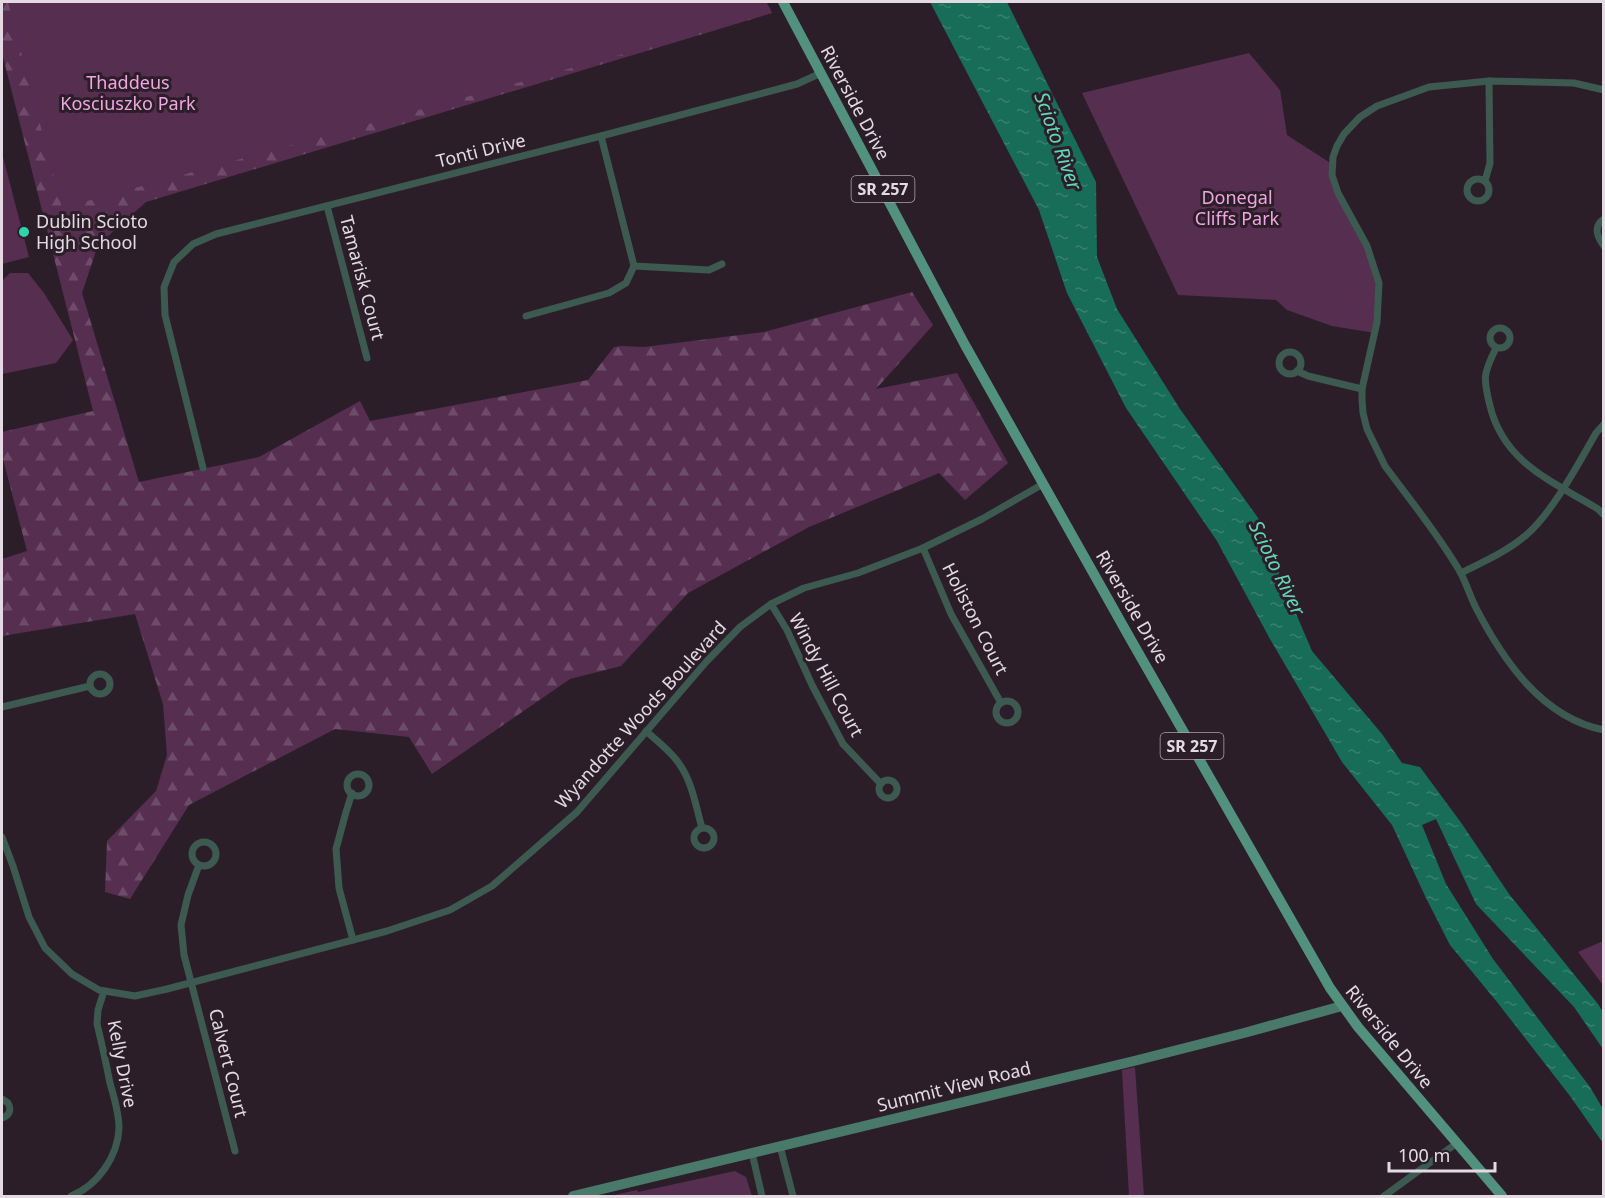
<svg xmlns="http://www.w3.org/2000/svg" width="1605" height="1198" font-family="'Noto Sans',sans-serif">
  <defs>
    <pattern id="forest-firs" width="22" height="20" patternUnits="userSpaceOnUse" patternTransform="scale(1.5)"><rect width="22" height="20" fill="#562e50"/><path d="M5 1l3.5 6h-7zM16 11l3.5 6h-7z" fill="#6e4c69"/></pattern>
    <pattern id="water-ripples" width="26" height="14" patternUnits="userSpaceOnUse" patternTransform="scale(1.5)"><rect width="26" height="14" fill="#176d57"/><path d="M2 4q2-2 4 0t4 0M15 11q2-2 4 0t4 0" fill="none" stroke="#39816f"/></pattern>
  </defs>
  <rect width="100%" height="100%" fill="#2c1e29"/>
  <path fill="url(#forest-firs)" d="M2 2H766L772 13 146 202 98 245 82 293 139 482 259 457 360 401 370 421 588 380 614 347 622 346 644 347 764 332 912 292 933 325 876 389 957 373 1008 463 965 500 939 473 809 527 688 593 621 666 570 679 432 774 409 737 335 729 189 805 130 899 105 892 107 841 156 791 167 755 163 704 135 614 2 636V559L27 551 2 455V432L93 411 2 53Z"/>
  <g fill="#562e50">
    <path d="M8 2H766L772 13 62 208Z"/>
    <path d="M1249 53 1280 90 1287 135 1332 164V175L1367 246 1379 283 1375 333 1332 326 1287 310 1276 300 1178 295 1082 93Z"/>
    <path d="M2 153 29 257 2 264Z"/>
    <path d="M10 273H28L44 293 73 340 56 363 2 374V281Z"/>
    <path d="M1603 941V985L1578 952Z"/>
    <path d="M1135 1067 1144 1196H1129L1122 1070Z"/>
    <path d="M735 1171 746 1177 752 1196H610L637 1190 638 1192Z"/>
  </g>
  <path fill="url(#water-ripples)" d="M930 2H1007L1096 182 1097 257 1117 309 1180 409 1266 529 1280 576 1312 651 1382 734 1402 763 1420 767 1462 824 1509 894 1598 1004 1603 1012V1049L1574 1007 1476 904 1436 819 1422 825 1446 884 1493 959 1590 1087 1603 1109V1143L1570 1096 1497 1002 1450 945 1426 898 1392 825 1342 762 1270 639 1217 541 1126 408 1067 293 1039 210Z"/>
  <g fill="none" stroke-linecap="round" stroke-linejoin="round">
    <g stroke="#3d5a50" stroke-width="7">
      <path d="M1604 90 1574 83 1489 81 1429 87 1377 106 1360 117 1344 134 1337 146 1333 157 1332 175 1338 193 1367 246 1379 283 1377 322 1362 389V400L1363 413 1367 429 1385 466C1410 500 1438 534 1459 570 1466 582 1470 596 1476 608 1503 660 1542 718 1604 730"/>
      <circle cx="1478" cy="190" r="11"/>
      <path d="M1485 181 1490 163 1489 81"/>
      <path d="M327 206 367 358"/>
      <path d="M1604 219C1593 226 1597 237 1604 246"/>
      <path d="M634 266 709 270 722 264"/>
      <path d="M526 316 609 293 626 283 634 266 601 136"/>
      <circle cx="1500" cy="338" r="10"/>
      <path d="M1496 348C1483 374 1483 378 1490 406 1504 463 1552 481 1598 509L1604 515"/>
      <circle cx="1290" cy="363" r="11"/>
      <path d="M1297 371 1308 376 1362 389"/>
      <path d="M203 468 165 315 164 287 174 262 193 244 216 234 601 136 797 84 821 73"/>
      <path d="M923 548 951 614 1001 703"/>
      <path d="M1461 573C1483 562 1506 552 1525 536 1551 515 1579 463 1596 433L1604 424"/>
      <path d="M771 604 787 630 812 685 843 744 881 784"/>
      <circle cx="100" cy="684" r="10"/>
      <circle cx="1007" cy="712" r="11"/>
      <path d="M2 707 90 686"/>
      <path d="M646 731C658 742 672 752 680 765 692 782 696 807 702 828"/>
      <circle cx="358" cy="785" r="11"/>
      <circle cx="888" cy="789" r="9"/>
      <path d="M352 793 346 812 336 849 339 888 353 940"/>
      <circle cx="704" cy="838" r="10"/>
      <path d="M2 837 13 866 29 917 45 948 72 974 99 990 135 996 167 989 387 931 450 910 492 886 577 812 706 662 740 627 771 604 804 588 858 573 923 548 982 519 1043 484"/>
      <circle cx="204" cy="854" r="12"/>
      <path d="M199 865 188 895 181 925 184 955 235 1151"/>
      <path d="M2 1099 8 1103C12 1110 9 1116 2 1118"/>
      <path d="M780 1146 793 1196"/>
      <path d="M752 1153 762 1196"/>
      <path d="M71 1196C97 1186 118 1157 119 1128 119 1113 114 1097 110 1083 106 1063 102 1044 97 1024L98 1010 104 991"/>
      <path d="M1384 1196 1457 1143"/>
    </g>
    <path stroke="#497969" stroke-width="10" d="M573 1196 1134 1061 1244 1033 1342 1006"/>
    <path stroke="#52917d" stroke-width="10" d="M783 2 965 345 1131 640 1330 988 1358 1027 1502 1196"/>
  </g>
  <circle fill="#2dd5ab" stroke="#2c1e29" stroke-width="2" cx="24" cy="232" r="6"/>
  <g text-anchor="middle" stroke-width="6" stroke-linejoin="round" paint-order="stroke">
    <g fill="#2c1e29" stroke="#ada2aa" stroke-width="1.5">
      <rect x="851.5" y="176" width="63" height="26" rx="4.5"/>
      <rect x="1160.5" y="733" width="63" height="26" rx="4.5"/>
    </g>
    <g font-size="16" font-weight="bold" fill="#e4dae1">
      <text x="883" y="195">SR 257</text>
      <text x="1192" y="752">SR 257</text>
    </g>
    <g font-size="18" fill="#f0a6e2" stroke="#2c1e29">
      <text x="128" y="89">Thaddeus<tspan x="128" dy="21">Kosciuszko Park</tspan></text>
      <text x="1237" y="204">Donegal<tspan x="1237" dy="21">Cliffs Park</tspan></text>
    </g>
    <g font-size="18" fill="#e4dae1" stroke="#2c1e29">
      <text transform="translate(855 103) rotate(62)" y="6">Riverside Drive</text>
      <text transform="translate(481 151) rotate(-14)" y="6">Tonti Drive</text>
      <text transform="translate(362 278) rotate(75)" y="6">Tamarisk Court</text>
      <text transform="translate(1132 607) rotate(60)" y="6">Riverside Drive</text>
      <text transform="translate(975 619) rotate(63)" y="6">Holiston Court</text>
      <text transform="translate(826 675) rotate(62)" y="6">Windy Hill Court</text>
      <text transform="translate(641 715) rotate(-48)" y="6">Wyandotte Woods Boulevard</text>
      <text transform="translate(1389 1037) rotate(51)" y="6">Riverside Drive</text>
      <text transform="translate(228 1063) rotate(76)" y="6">Calvert Court</text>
      <text transform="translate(122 1064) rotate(79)" y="6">Kelly Drive</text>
      <text transform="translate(954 1087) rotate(-14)" y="6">Summit View Road</text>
    </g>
    <g font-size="18" fill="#e4dae1" stroke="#2c1e29" text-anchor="start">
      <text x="36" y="228">Dublin Scioto<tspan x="36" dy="21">High School</tspan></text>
    </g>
    <g font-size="20" font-style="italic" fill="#64d6b4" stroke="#2c1e29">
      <text transform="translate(1058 141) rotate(70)" y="7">Scioto River</text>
      <text transform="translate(1277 568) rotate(64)" y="7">Scioto River</text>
    </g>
  </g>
  <rect width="1605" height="1198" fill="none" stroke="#e4dae1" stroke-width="6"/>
  <path d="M1389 1162v9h106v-9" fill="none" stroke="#e4dae1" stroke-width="3"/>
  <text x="1398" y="1162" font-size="18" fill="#e4dae1" stroke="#2c1e29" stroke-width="4.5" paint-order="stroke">100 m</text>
</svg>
